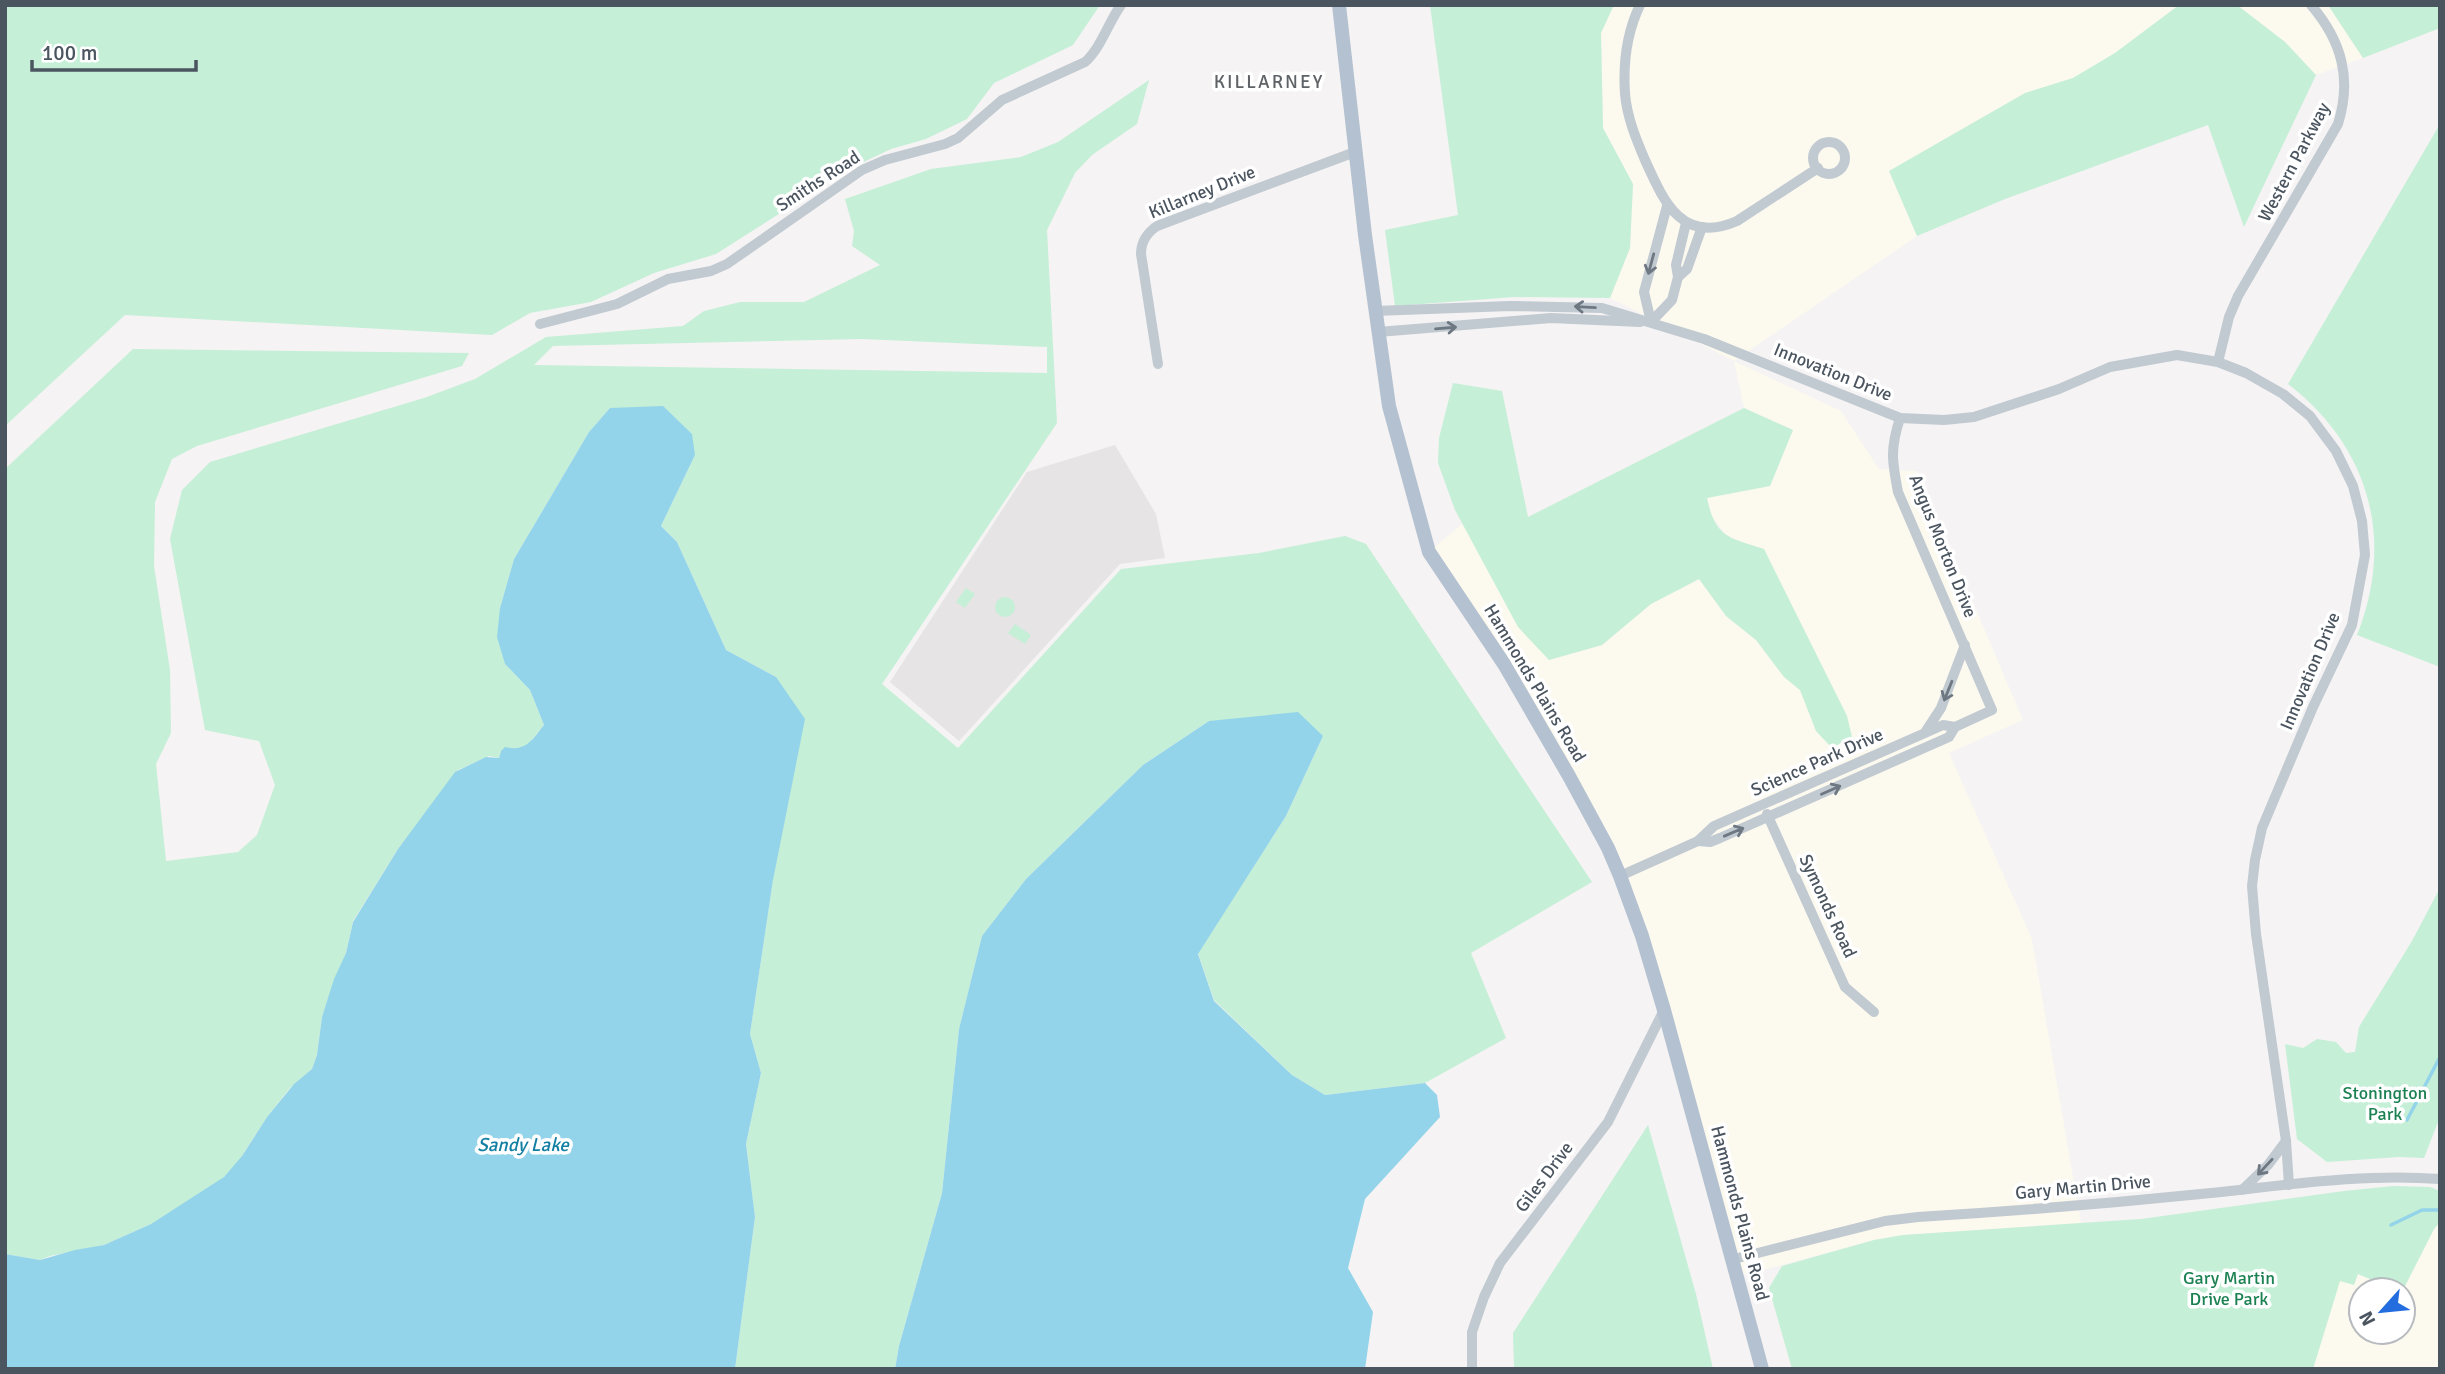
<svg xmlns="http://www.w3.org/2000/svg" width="2445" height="1374" font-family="Signika,sans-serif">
  <rect width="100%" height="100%" fill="#f5f3f3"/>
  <g fill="#fcf9ef">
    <path d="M1614 5H2179L2115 53 2073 78 2025 94 1889 171 1917 236 1734 361 1841 411 1879 469 1917 471 2023 720 1949 753 2032 939 2081 1223 1903 1235 1874 1240 1738 1277 1664 1010 1608 848 1429 552 1463 523 1488 567 1549 660 1602 645 1651 604 1699 579 1726 616 1756 640 1784 677 1800 690 1816 731 1832 748 1847 716 1815 653 1711 515 1707 497 1770 486 1793 430 1744 408 1734 361 1610 298 1630 248 1633 185 1603 128 1601 32Z"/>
    <path d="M2237 5H2328L2363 58 2316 75 2285 42Z"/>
    <path d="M2440 1222V1369H2313L2340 1280 2358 1274 2389 1287V1290H2361V1332H2403V1290L2434 1229Z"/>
  </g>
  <path fill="#e6e4e5" d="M1115 445 1156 514 1165 558 1120 564 959 741 890 682 1027 472Z"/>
  <g fill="#c5efd7" fill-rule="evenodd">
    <path d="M5 5H1100L1073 45 994 83 967 119 926 139 891 149 853 167 716 254 654 273 591 302 530 313 492 335 125 315 5 426Z"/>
    <path d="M1430 5H1614L1601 33 1603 128 1633 184 1630 248 1610 298 1514 297 1395 306 1385 230 1458 215Z"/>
    <path d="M2179 5H2237L2285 42 2316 75 2244 227 2208 125 2005 199 1917 236 1889 171 2025 93 2073 78 2115 53Z"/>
    <path d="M2328 5H2440V28L2363 58Z"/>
    <path d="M1149 80 1137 124 1092 155 1075 173 1047 230 1057 423 882 684 958 748 1121 569 1259 553 1345 536 1366 544 1592 882 1471 953 1506 1038 1425 1083 1325 1095 1292 1075 1214 1000 1198 953 1286 816 1323 736 1209 721 1143 765 1026 879 982 936 959 1029 942 1193 899 1346 895 1369H735L755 1217 746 1144 761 1073 750 1034 773 880 776 677 726 650 677 542 661 526 695 455 610 408 589 432 514 559 500 608 505 664 530 690 544 725 526 747 501 751 499 758 489 756 458 770 398 849 353 921 346 953 322 1017 317 1055 312 1069 290 1088 267 1117 238 1162 220 1181 151 1224 104 1245 50 1256 40 1260 5 1254V469L133 349 469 353 462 366 197 446 172 459 155 502 154 566 170 670 171 733 156 764 166 861 238 852 257 835 275 785 259 741 205 730 170 539 182 490 210 462 424 398 475 379 546 337 683 326 704 311 740 302H804L880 265 852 246 854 231 845 199 931 169 1021 157 1058 142ZM862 339 1047 347V373L534 365 553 346Z"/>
    <path d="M2440 124V667L2357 635C2395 540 2370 447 2288 384Z"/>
    <path d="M1453 383 1502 391 1528 517 1744 408 1793 430 1770 486 1707 498C1715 538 1730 538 1764 549L1847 716 1852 737 1832 748 1816 731 1800 690 1784 677 1756 640 1726 616 1699 579 1651 604 1602 645 1549 660 1518 627 1455 510 1438 463 1439 438Z"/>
    <path d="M966 588 975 594 965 608 956 602Z"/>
    <circle cx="1005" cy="607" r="10"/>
    <path d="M1015 624 1031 635 1025 644 1008 633Z"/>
    <path d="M2440 888V1117L2424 1158 2399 1157 2327 1162 2297 1139 2285 1044 2303 1048 2317 1039 2336 1042 2346 1053 2355 1052 2359 1027 2412 941Z"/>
    <path d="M1648 1125 1696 1294 1713 1369H1514L1513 1333Z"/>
    <path d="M2393 1186 2430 1187 2440 1191V1222L2434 1229 2403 1290H2389V1287L2358 1274 2354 1285 2340 1281 2313 1369H1792L1769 1288 1782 1266 1874 1240 1903 1235 2141 1219 2344 1191Z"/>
  </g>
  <g fill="#94d4ea">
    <path d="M663 406 692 434 695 455 661 526 677 542 726 650 776 677 805 719 773 880 750 1034 761 1073 746 1144 755 1217 735 1369H5V1254L40 1260 75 1250 104 1245 151 1224 224 1177 242 1156 267 1117 294 1084 312 1069 317 1055 322 1017 334 979 346 953 353 922 398 849 455 772 486 757 499 758 501 751 505 747C526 752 532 740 544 725L530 690 505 664 497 637 500 608 514 559 589 432 610 408Z"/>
    <path d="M1298 712 1323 736 1286 816 1198 954 1214 1001 1292 1075 1325 1095 1425 1083 1437 1095 1440 1117 1365 1199 1348 1268 1373 1312 1365 1369H895L899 1346 942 1193 959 1029 982 936 1026 879 1143 765 1209 721Z"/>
  </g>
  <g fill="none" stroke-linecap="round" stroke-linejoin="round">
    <g stroke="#94d4ea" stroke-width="3.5">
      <path d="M2407 1120 2440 1057"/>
      <path d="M2391 1225 2422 1210H2439"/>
    </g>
    <g stroke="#c1c9d1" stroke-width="10">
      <path d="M1640 5C1627 32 1623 64 1625 94 1627 117 1636 139 1645 160 1664 202 1682 245 1737 221L1818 168"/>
      <circle cx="1829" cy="158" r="16"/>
      <path d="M1678 277 1687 269 1702 227"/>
      <path d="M1375 311 1510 306 1602 308 1704 339 1900 418 1944 420 1974 417 2059 389 2110 367 2177 355 2218 362 2246 373 2283 394 2310 416 2336 451 2353 486 2362 521 2365 555 2352 625 2313 707 2262 828 2255 860 2252 886 2256 934 2286 1141 2289 1185"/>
      <path d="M1651 322 1644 292 1667 206"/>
      <path d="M1651 322 1672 300 1678 277 1676 265 1686 223"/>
      <path d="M540 324 617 304 668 279 711 271 727 264 862 170 885 160 945 144 958 138 1002 100 1085 62C1101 48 1108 23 1121 5"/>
      <path d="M1378 332 1551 318 1640 322"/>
      <path d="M2218 362 2229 317 2238 296 2338 124C2352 79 2342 41 2311 5"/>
      <path d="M1158 364 1141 254C1141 241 1147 233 1157 226L1355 152"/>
      <path d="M1926 731 1941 708 1965 645"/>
      <path d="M1767 814 1845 987 1874 1012"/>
      <path d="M1698 841 1710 842 1720 838 1949 737 1955 727 1992 710 1898 492C1892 461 1890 449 1900 418"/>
      <path d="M1620 876 1698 841 1714 826 1925 733 1943 725 1955 727"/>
      <path d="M2242 1190 2268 1165 2286 1141"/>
      <path d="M1734 1259 1885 1221 1918 1217C2016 1211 2114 1203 2211 1193 2287 1185 2364 1173 2440 1179"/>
      <path d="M1472 1369V1332L1484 1297 1500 1263 1608 1122 1664 1010"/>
    </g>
    <path stroke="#b4c1d0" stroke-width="14" d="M1339 5 1365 235 1389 406 1429 552 1504 664 1569 776 1608 848 1620 876 1642 936 1664 1010 1762 1369"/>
  </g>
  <defs><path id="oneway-shaft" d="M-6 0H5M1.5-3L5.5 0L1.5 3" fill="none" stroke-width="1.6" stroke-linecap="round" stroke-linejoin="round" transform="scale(1.75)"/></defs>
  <g stroke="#6e7882">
    <use href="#oneway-shaft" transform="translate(1651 264) rotate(105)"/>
    <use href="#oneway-shaft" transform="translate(1585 307) rotate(-177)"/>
    <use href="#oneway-shaft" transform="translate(1446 328) rotate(-5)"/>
    <use href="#oneway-shaft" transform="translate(1948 691) rotate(112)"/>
    <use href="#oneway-shaft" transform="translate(1831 790) rotate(-24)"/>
    <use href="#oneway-shaft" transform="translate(1734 832) rotate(-23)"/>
    <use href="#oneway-shaft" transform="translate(2265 1167) rotate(133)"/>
  </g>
  <g text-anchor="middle" stroke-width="7" stroke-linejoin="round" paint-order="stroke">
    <g font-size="18" fill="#4b5560" stroke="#fff">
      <text transform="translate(2294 162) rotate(-62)" y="6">Western Parkway</text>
      <text transform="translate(818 181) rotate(-33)" y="6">Smiths Road</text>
      <text transform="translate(1202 192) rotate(-22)" y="6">Killarney Drive</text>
      <text transform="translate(1833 372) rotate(22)" y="6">Innovation Drive</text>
      <text transform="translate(1943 546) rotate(68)" y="6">Angus Morton Drive</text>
      <text transform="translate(2310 671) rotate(-67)" y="6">Innovation Drive</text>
      <text transform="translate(1535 683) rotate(59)" y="6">Hammonds Plains Road</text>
      <text transform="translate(1817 762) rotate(-24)" y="6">Science Park Drive</text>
      <text transform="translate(1828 906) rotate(65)" y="6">Symonds Road</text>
      <text transform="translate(1544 1177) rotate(-53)" y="6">Giles Drive</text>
      <text transform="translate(2083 1187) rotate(-5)" y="6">Gary Martin Drive</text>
      <text transform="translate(1740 1213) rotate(75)" y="6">Hammonds Plains Road</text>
    </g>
    <g font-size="18" fill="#1c8152" stroke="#fff">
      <text x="2385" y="1099">Stonington<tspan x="2385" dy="21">Park</tspan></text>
      <text x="2229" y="1284">Gary Martin<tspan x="2229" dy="21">Drive Park</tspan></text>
    </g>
    <g font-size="19" letter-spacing="2" fill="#5f6367" stroke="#fff">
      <text x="1269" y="88">KILLARNEY</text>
    </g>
    <g font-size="19" font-style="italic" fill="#137fa3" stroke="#fff">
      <text x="523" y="1151">Sandy Lake</text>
    </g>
  </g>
  <rect width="2445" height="1374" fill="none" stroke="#4b5560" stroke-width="14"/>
  <g transform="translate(2382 1311) rotate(243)"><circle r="33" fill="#ffffff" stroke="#b7bbbf" stroke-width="2"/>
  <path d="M0-5L12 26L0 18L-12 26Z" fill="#236ddf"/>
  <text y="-10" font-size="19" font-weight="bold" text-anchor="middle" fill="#4b5560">N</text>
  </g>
  <path d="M32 60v10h164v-10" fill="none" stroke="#4b5560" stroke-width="3.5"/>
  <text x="42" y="60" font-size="21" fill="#4b5560" stroke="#ffffff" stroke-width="5" paint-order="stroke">100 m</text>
</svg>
